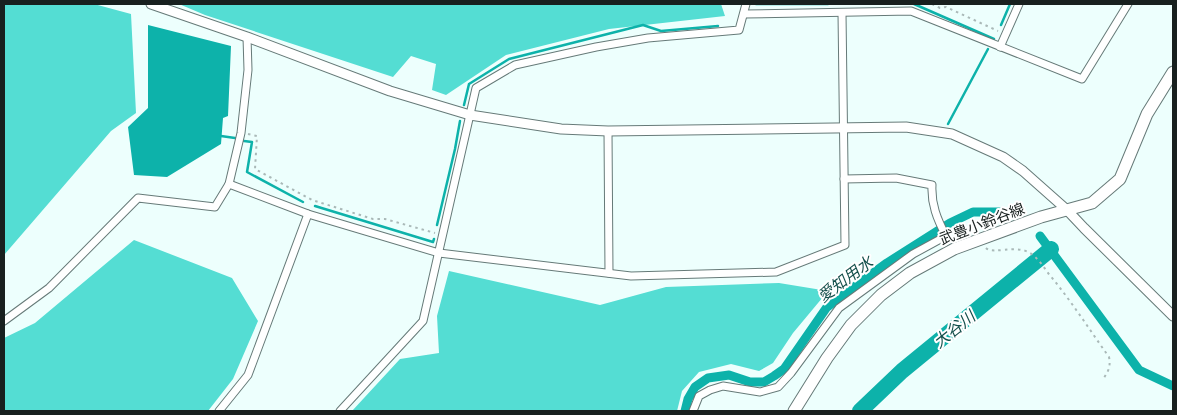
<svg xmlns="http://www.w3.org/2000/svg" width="1177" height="415" font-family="Overpass,'Noto Sans JP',sans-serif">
  <rect width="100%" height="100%" fill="#edfffd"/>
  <g fill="#54ddd3">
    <path d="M4 4H94L131 14 136 113 111 131 4 255Z"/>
    <path d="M179 4H721L725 16 609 29 506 55 446 95 432 90 436 64 411 56 393 77 205 15Z"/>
    <path d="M134 240 232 278 258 321 233 379 208 411H4V338L35 323Z"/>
    <path d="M449 271 600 305 666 287 779 283 828 291 793 333 773 363 759 371 731 364 699 372 682 391 677 411H352L400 359 439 353 437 316Z"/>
  </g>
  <path fill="#0db2aa" d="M148 25 231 46 228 116 223 118 221 144 167 177 134 175 128 127 148 108Z"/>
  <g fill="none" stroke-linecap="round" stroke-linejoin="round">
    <g stroke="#0db2aa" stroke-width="2.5">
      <path d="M756 4H828"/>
      <path d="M914 4 994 39"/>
      <path d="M1001 25 1010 4"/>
      <path d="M464 105 469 84 509 59 643 25 661 31 718 26"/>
      <path d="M948 124 988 49"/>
      <path d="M221 136 235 138"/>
      <path d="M244 141 252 142 247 172 303 202"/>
      <path d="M315 206 433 242 434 239"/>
      <path d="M437 225 455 149 460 121"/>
    </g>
    <g stroke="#0db2aa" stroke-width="9">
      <path d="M1040 236 1139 370 1173 386"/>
      <path d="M685 411 688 399 695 387 708 378 729 375 750 382H764L774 376 784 369 827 307 887 263 950 223 973 212H999"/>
    </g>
    <path stroke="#0db2aa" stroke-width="16" d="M860 411 902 371 1051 249"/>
    <defs>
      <g id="minor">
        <path d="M744 14 911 11 1082 79 1128 4"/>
        <path d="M1000 47 1019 4"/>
        <path d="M608 131 609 273"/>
        <path d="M229 184 308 214 439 253 631 276 776 272 845 245 842 13"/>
        <path d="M4 321 49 288 138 198 215 207 229 184 241 133 248 70 247 37"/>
        <path d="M219 411 248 375 308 214"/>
        <path d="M340 411 423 321 476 88 515 65 596 47 648 38 739 30 746 4"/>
        <path d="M693 411 699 396 710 390 723 386 760 392 778 387 791 373 839 308 913 254 946 236C937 219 931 204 932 185L896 178 844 179"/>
      </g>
      <path id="tertiary" d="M151 4 247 37 390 91 470 115 561 129 608 131 906 127 952 134 1003 157 1023 171 1067 210 1084 228 1173 316"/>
      <path id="primary" d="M794 411 827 358 851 325 881 295 910 273 954 249 1041 217 1092 203 1120 179 1147 114 1173 72"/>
    </defs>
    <use href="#minor" stroke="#667a78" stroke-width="9"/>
    <use href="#tertiary" stroke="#667a78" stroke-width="11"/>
    <use href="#primary" stroke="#667a78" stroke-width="13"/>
    <g stroke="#aab9b8" stroke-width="2" stroke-dasharray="2.5 4" stroke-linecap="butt">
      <path d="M932 4 940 8 946 7 998 31"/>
      <path d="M248 134 257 136 255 169 312 200 373 219H385L435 233"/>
      <path d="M986 248C993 255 1015 244 1030 253 1038 258 1043 266 1048 273 1070 299 1089 329 1109 357 1111 367 1108 372 1103 379"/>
    </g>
    <use href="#minor" stroke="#fff" stroke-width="7"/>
    <use href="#tertiary" stroke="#fff" stroke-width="9"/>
    <use href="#primary" stroke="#fff" stroke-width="11"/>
  </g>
  <g text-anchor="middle" stroke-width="4" stroke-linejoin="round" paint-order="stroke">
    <g font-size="15" fill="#18201f" stroke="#fff">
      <text transform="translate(982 224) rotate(-21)" y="5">武豊小鈴谷線</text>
    </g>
    <g font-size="16" font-style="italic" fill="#144f4b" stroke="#fff">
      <text transform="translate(845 279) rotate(-37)" y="6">愛知用水</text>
      <text transform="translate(954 329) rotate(-39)" y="6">大谷川</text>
    </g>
  </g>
  <rect width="1177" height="415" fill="none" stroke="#18201f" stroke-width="10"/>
</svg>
